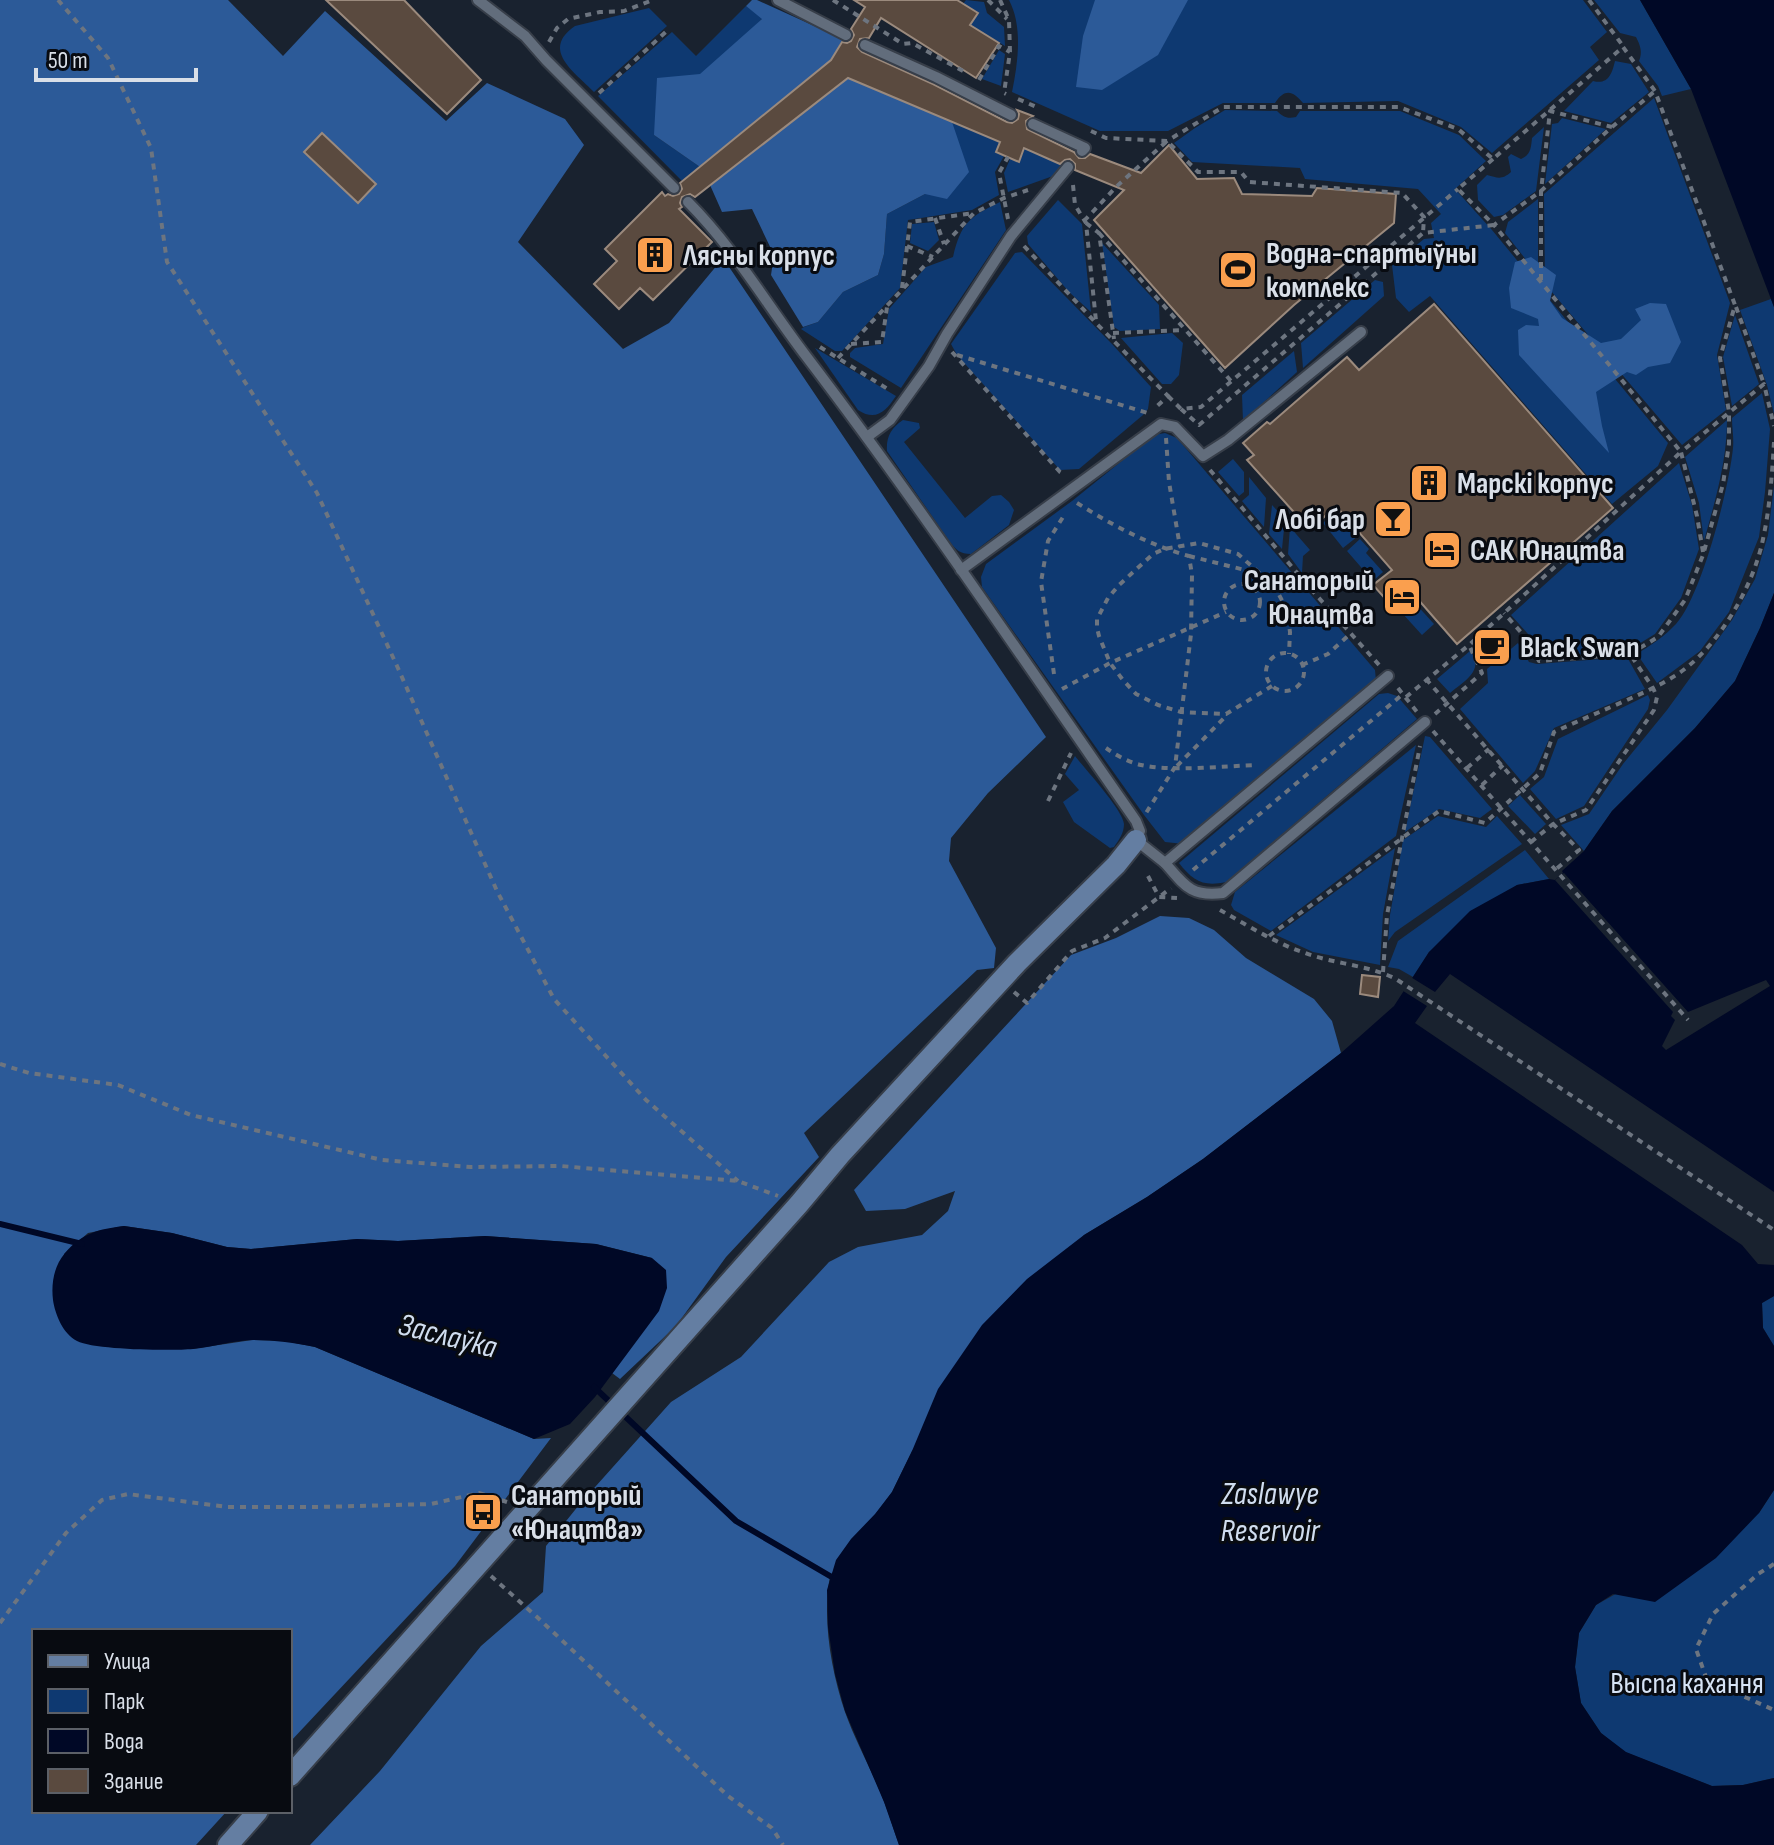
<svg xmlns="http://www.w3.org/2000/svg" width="1774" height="1845" font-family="'Sofia Sans Condensed',sans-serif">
  <rect width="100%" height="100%" fill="#19222f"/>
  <g fill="#0e3971">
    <path d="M966 0 984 2 987 13 1004 27 1005 46 970 25 977 13 963 4Z"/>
    <path d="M1009 0H1583L1607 32 1590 47 1599 60 1492 153 1461 127 1398 101 1303 103C1293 91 1285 88 1275 103H1223L1168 131H1100L1012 92C1018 62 1023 27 1009 0Z"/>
    <path d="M1594 0H1640L1691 89 1662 96 1658 86 1639 61C1643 52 1640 45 1636 37L1620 33Z"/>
    <path d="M746 6 763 18 654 135 700 167 682 181 598 96 672 32 696 56Z"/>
    <path d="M649 8 667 26 594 92C575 72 540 50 575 26Z"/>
    <path d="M999 50 1005 54 1001 86 982 79Z"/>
    <path d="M1615 61 1631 64 1649 92 1611 123 1564 111 1593 81C1608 85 1612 74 1615 61Z"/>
    <path d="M1654 98 1730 303 1717 355 1726 410 1682 445 1545 284 1544 194Z"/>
    <path d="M1225 110 1277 111C1283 117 1287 119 1296 117L1300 111H1400L1459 135 1486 161 1455 189 1492 230 1668 443 1658 466 1612 504 1430 296 1409 312 1396 298 1392 265 1424 239 1434 238 1431 223 1441 214 1418 189 1305 179 1300 168 1192 162 1174 143 1195 128Z"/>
    <path d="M1562 118 1606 129 1545 184 1552 124 1558 123Z"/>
    <path d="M952 122 1000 142 996 152 1004 156 995 172 999 195 972 210 908 220 900 288 842 351H835L801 329 804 327 818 322 843 292 878 275 884 254 887 214 925 194Z"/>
    <path d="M1544 127 1536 191 1503 215 1494 217 1478 200 1477 185 1487 175C1498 178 1502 180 1511 172L1508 157 1511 154 1521 159C1531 155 1531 147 1532 138Z"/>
    <path d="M1025 148 1062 165 1053 176 1008 192 1004 173 1010 159 1019 162Z"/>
    <path d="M1538 199V275L1505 233 1508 222Z"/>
    <path d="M1058 200 1082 224 1091 312 1069 292 1028 244 1027 236Z"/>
    <path d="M1000 202 1006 230 901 388 850 357V353L855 348 883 344 889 309 926 267 953 257C961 223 969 217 1000 202Z"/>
    <path d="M934 222 939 240 928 251 910 243 912 224Z"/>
    <path d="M1102 243 1159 305 1160 329 1120 331 1114 327Z"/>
    <path d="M1022 252 1112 344 1151 387 1148 409 1143 415 1079 469 1060 470 957 355 951 344 1015 253Z"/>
    <path d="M1375 280 1383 282 1384 296 1303 368 1301 343Z"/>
    <path d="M1771 299 1774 307V414L1767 385 1740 310Z"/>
    <path d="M1735 315 1759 384 1732 406 1723 357Z"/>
    <path d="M1172 333 1183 343 1179 375 1171 384H1162L1121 338Z"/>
    <path d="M815 348 896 396C886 411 876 422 858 410Z"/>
    <path d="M1294 351 1297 372 1243 421 1242 395Z"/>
    <path d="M1762 393 1770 429 1765 492 1759 537 1729 612 1700 651 1657 683 1637 654C1651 645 1665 636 1676 624 1702 595 1729 488 1733 448 1734 438 1732 428 1732 418Z"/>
    <path d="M903 420 919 423 920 428 904 442 965 518 992 496 1001 495 1009 502 1014 510 1009 525 971 554C960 554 956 550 950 542L887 451C886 437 891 428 903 420Z"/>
    <path d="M1727 420C1727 462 1715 501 1704 541L1699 503 1685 457Z"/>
    <path d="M1165 433 1177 438 1375 670 1376 681 1274 764 1184 844 1165 842 1144 815 982 587 981 577 986 564 1072 501 1154 435Z"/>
    <path d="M1233 459 1244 472V492L1239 496 1218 472Z"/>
    <path d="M1679 463 1692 505 1699 549 1681 598 1655 634 1629 650 1541 658 1528 634 1511 615Z"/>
    <path d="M1249 477 1266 498 1264 527 1242 501 1249 495Z"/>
    <path d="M1774 486V593L1760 628 1735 681 1695 728 1612 811 1584 851 1561 825 1589 814 1623 764 1667 710 1732 620 1755 579 1768 535Z"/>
    <path d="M1272 505 1285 519 1282 549 1269 534Z"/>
    <path d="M1336 511 1358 536 1343 548 1323 523Z"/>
    <path d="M1290 527 1310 550 1303 556 1302 573 1288 554Z"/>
    <path d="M1360 539 1369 549 1366 553 1383 572 1373 581 1347 551Z"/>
    <path d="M1414 602 1434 624 1422 635 1402 613Z"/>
    <path d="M1518 643 1529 662 1537 664 1627 657 1645 689 1554 728 1535 771 1523 783 1460 709 1488 683 1487 669Z"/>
    <path d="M1470 651C1486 670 1463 682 1450 693L1437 679Z"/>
    <path d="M1388 693 1397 696 1417 719 1226 882C1203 887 1193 881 1179 863L1379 694Z"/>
    <path d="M1648 695 1650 700 1648 709 1584 806 1556 819 1530 789 1544 777 1558 739Z"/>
    <path d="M1425 736 1430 737 1492 809 1480 818 1439 809 1405 832Z"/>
    <path d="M1416 745 1396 836 1271 931 1234 910 1231 905 1235 892Z"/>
    <path d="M1075 756C1085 769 1123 810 1124 824 1124 833 1119 840 1114 847L1110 848 1074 822 1063 802 1079 790 1065 774Z"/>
    <path d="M1520 795 1546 824 1535 834 1508 806Z"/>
    <path d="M1438 816 1486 827 1497 816 1522 844 1395 932 1388 941 1390 915 1403 840Z"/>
    <path d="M1395 848 1383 914 1380 965 1313 952 1276 935Z"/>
    <path d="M1525 850 1549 879 1517 885 1429 952 1413 977 1399 969 1388 967 1398 941Z"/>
    <path d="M1774 1296V1346L1763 1328 1762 1303Z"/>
    <path d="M1774 1490V1778L1743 1785 1712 1786 1625 1752 1601 1733 1581 1703 1575 1667 1579 1633 1596 1605 1759 1513Z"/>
  </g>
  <g fill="#2c5a98">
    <path d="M0 0H228L283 56 325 11 446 121 487 83 565 119 584 145 518 242 623 349 669 323 723 258 1046 737 988 793 951 838 949 861 996 948 994 968 977 970 804 1133 819 1157 726 1257 676 1326 620 1379 612 1373 634 1343 652 1258 596 1244 485 1236 398 1241 357 1239 251 1249 227 1247 172 1233 124 1226 88 1233 64 1254 90 1345 192 1349 252 1340 285 1341 315 1347 534 1439 551 1438 455 1566 290 1742V1631H34V1811H227L196 1845H0Z"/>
    <path d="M752 0H757L843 39 831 60 700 167 654 135 657 78 700 74 762 19 746 6Z"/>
    <path d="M1095 0H1188L1158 55 1102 90 1076 87 1083 36Z"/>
    <path d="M848 78 952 122 969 172 947 199 925 194 887 214 884 254 878 275 843 292 818 322 803 327 771 275 774 255 752 209 722 212 710 185Z"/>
    <path d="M1531 257 1556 275 1550 301 1562 318 1601 343 1621 339 1641 320 1635 309 1650 303 1666 304 1681 342 1670 363 1648 367 1636 375 1627 372 1596 392 1602 426 1609 453 1519 355 1518 330 1526 325 1539 326 1538 319 1511 308 1509 288 1515 262Z"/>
    <path d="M1160 916 1189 918 1214 930 1246 958 1314 999 1332 1021 1341 1053 1203 1159 1147 1197 1084 1235 912 1451 892 1492 830 1576C822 1619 831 1670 845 1712 856 1743 873 1772 885 1804 890 1817 894 1831 899 1845H310L380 1771 481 1646 543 1592 546 1546 579 1505 671 1402 741 1357 829 1262 858 1247 922 1235 948 1211 955 1191 905 1209 866 1211 854 1190 1071 955 1116 938Z"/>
  </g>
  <g fill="#000826">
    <path d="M1640 0H1774V307L1691 89Z"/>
    <path d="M1774 593V1296L1762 1303 1763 1328 1774 1346V1490L1759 1513 1716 1558 1655 1602 1613 1594 1596 1605 1579 1633 1575 1667 1581 1703 1601 1733 1626 1752 1712 1786 1743 1785 1774 1778V1845H899L884 1802 845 1711 835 1674 828 1627 827 1590 836 1560 851 1539 875 1514 892 1492 912 1451 938 1389 982 1325 1027 1279 1084 1235 1147 1197 1203 1159 1341 1053 1394 1006 1429 952 1470 911 1517 885 1549 879 1555 880 1563 873 1562 871 1584 851 1612 811 1695 728 1735 681 1760 628Z"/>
    <path d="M124 1226 172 1233 227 1247 251 1249 357 1239 398 1241 485 1236 596 1244 652 1258 666 1270 667 1288 659 1311 595 1397 570 1424 534 1439 315 1347C295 1343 275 1340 254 1340 234 1340 214 1347 193 1349 171 1351 95 1350 77 1341 63 1334 55 1314 53 1300 51 1283 54 1266 65 1253 82 1233 99 1229 124 1226Z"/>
  </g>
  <g fill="#19222f">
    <path d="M1564 873 1688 1012 1766 980 1770 986 1666 1050 1662 1046 1675 1020 1671 1016 1673 1012 1555 880Z"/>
    <path d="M1450 974 1774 1192V1265L1758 1264 1742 1245 1415 1023 1427 1006 1400 989 1409 976 1435 992Z"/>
  </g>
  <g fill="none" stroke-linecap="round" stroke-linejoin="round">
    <g stroke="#000826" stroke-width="6">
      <path d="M0 1224 82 1244"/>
      <path d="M594 1387 736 1521 830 1576"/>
    </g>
  </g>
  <g fill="#5a4a3f" stroke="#9b8a7d" stroke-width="2">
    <path d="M326 0H404L481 80 447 114Z"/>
    <path d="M854 0H957L978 13 970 25 999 43 976 78 881 18 869 38 860 39 857 47 862 52 933 84 1007 122 1012 123 1018 119 1019 114 1017 110 1033 116 1026 121 1027 129 1074 152 1079 158H1085L1090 154 1141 173 1169 145 1197 179 1234 178 1242 194 1312 196 1317 188 1396 194 1394 223 1294 305 1225 368 1094 220 1124 190 1075 170V164L1070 159 1065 160 1060 164 1024 148 1019 162 996 152 1000 142 848 78 695 197 690 194 682 197 680 203 682 207 679 209 712 242 653 300 640 288 619 309 594 284 617 261 605 249 662 192 665 196 668 194 673 196 679 194 682 189 680 183 831 60 842 42 847 43 851 41 854 35 851 29 865 7Z"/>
    <path d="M322 133 376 184 358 203 304 152Z"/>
    <path d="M1434 304 1613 508 1457 644 1416 597 1398 613 1373 585 1392 570 1336 506 1310 530 1247 460 1254 455 1243 443 1267 422 1270 424 1347 357 1359 370Z"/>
    <path d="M1362 975 1380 977 1378 997 1360 994Z"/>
  </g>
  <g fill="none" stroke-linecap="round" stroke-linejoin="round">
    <defs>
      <g id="lane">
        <path d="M478 0 525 36 546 60 674 188"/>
        <path d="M778 0 846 35"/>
        <path d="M865 45 936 77 1011 115"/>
        <path d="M1033 124 1085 148 1082 151"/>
        <path d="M688 202C734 248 767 305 806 356 921 507 1027 665 1136 821L1140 831 1136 840 1165 863 1388 676"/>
        <path d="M867 437 890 420 929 366 947 334 1011 236 1068 167"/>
        <path d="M961 570 1161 424 1175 427 1203 456 1228 440 1361 332"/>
        <path d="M1165 863C1185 886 1191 897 1223 893L1425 722"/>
      </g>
      <g id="secondary">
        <path d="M290 1776 799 1204 840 1155 1017 963 1116 865 1136 840"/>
        <path d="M228 1845 258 1811"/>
      </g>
    </defs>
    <use href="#lane" stroke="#373e49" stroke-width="14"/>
    <use href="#secondary" stroke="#373e49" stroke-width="24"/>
    <g stroke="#6d7580" stroke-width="4" stroke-dasharray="6 6" stroke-linecap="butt">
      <path d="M58 0 108 58 151 148 167 262 317 493 397 666 497 891 554 999 646 1100 738 1181"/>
      <path d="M833 0 903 44 912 43 963 71"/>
      <path d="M988 0 1007 19"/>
      <path d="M1000 0 1009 20 1010 52 1004 93 1006 94"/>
      <path d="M1589 0 1623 46"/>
      <path d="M549 42 557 28 568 19 600 12 624 11 653 0"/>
      <path d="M979 80 999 46 1010 52"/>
      <path d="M599 93 669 29"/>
      <path d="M1018 99 1039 108"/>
      <path d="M1091 131 1106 138 1167 141 1223 107H1399L1458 129 1493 159 1623 47 1655 91 1735 305 1720 358 1729 412V444L1723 484 1703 555 1685 600 1658 637 1630 654 1539 661 1527 639 1504 613"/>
      <path d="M1493 159 1458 189 1494 225"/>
      <path d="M1073 185 1075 205 1086 223 1096 321"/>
      <path d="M935 218 944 244"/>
      <path d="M1008 219 999 173 1008 157"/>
      <path d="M1084 221 1116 187 1167 141 1198 172H1241L1249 182 1402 193 1424 217 1423 233"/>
      <path d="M1086 223 1099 233 1114 339"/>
      <path d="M1099 233 1231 381"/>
      <path d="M907 246 933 257"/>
      <path d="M1024 246 1096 323 1168 396 1154 409"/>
      <path d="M1541 280V191L1550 111 1612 127"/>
      <path d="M902 288 910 222 974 213"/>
      <path d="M1736 307 1764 384"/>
      <path d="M1113 333 1185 330"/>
      <path d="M851 344 882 342 887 307"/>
      <path d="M820 347 891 391"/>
      <path d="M952 352 1060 472 1065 475"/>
      <path d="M957 355 1151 414"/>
      <path d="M838 358 974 213 1004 198 1028 190"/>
      <path d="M1168 396 1181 409 1201 407 1458 189"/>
      <path d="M1181 409 1199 425 1423 233 1494 225"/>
      <path d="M1166 438 1169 482 1180 547"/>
      <path d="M1210 470 1309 587 1380 666"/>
      <path d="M1077 503C1112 525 1149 545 1189 556L1192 575 1191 634 1175 767 1146 813"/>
      <path d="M1703 552 1697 516 1681 452 1764 384 1774 426"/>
      <path d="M1189 556 1257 573"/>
      <path d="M1265 575 1307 586"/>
      <circle cx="1242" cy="602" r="18"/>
      <circle cx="1285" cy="672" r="19"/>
      <path d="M1302 665 1328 654 1350 634"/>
      <path d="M1054 674 1041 582 1048 541 1063 517"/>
      <path d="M1426 679 1553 824 1579 850 1555 870"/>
      <path d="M1272 686 1226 714 1181 712 1158 705 1136 694 1123 680 1110 663 1099 636 1097 628V619L1108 598 1119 585 1153 554 1164 549 1199 543 1238 554 1275 587 1287 610 1290 632 1289 654"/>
      <path d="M1398 688 1417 712"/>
      <path d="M1062 689 1110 663 1226 612"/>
      <path d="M1406 697 1469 645 1681 452 1494 225 1541 191 1612 127 1655 91"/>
      <path d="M1435 714 1482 673 1469 645"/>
      <path d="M1433 731 1688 1020"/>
      <path d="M1106 748C1116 755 1128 762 1141 765 1171 772 1224 766 1257 765"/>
      <path d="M1177 766 1227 715"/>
      <path d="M1467 768 1489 749"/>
      <path d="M1482 785 1503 765"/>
      <path d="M1048 801 1071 753"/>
      <path d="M1531 842 1553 824 1586 810 1654 710 1657 697 1653 688 1630 654"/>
      <path d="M1193 870 1403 694"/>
      <path d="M1148 876 1159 897 1177 898"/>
      <path d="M1220 910C1247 925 1275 943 1305 953 1334 964 1369 965 1396 979L1774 1230"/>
      <path d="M1269 936 1439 811 1485 823 1540 773 1554 732C1578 721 1602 711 1627 700 1647 691 1668 682 1686 668 1722 640 1754 584 1763 539 1770 507 1772 474 1774 442"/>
      <path d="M1383 972 1387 915 1420 746"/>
      <path d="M1014 992 1027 1003 1072 951 1105 938 1171 888"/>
      <path d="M0 1064 29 1073 118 1085 191 1115 382 1160 471 1167 561 1166 738 1181 778 1196"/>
      <path d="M1774 1564 1758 1574 1713 1614 1696 1649 1707 1680 1774 1710"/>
      <path d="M491 1576 537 1617 728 1796 772 1828 783 1845"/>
      <path d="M0 1623 66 1533 102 1500 128 1494 227 1507H319L431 1504 479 1493 507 1502"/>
    </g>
    <use href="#lane" stroke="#626d7c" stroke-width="10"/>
    <use href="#secondary" stroke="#647ea2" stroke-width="20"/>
  </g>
  <defs>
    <symbol id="building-square" viewBox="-11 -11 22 22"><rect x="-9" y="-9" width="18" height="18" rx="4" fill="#fa9f4e" stroke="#080b11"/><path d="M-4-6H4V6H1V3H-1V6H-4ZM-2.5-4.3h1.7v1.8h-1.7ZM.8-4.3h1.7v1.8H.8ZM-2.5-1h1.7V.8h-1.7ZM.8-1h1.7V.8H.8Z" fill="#111"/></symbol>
    <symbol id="stadium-square" viewBox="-11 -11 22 22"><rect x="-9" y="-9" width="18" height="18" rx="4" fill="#fa9f4e" stroke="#080b11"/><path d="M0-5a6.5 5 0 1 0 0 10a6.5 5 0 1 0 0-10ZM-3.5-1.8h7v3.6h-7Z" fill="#111"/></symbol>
    <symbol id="bar-square" viewBox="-11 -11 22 22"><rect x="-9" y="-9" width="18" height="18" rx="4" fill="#fa9f4e" stroke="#080b11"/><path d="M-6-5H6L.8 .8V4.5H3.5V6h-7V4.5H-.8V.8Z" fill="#111"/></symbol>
    <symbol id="hotel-square" viewBox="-11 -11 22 22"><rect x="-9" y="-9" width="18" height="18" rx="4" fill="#fa9f4e" stroke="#080b11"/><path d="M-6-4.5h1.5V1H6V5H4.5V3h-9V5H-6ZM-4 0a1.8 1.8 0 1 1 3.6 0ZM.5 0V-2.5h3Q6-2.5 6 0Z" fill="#111"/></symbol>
    <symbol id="cafe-square" viewBox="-11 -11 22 22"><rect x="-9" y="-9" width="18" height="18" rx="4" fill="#fa9f4e" stroke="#080b11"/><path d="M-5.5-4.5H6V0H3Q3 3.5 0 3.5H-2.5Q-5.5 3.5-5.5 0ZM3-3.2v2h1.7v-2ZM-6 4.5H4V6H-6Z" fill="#111"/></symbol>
    <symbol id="bus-square" viewBox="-11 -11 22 22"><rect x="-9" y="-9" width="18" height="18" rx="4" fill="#fa9f4e" stroke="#080b11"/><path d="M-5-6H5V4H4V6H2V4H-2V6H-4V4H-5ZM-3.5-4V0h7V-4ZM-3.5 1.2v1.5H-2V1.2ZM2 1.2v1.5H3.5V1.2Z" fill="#111"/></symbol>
  </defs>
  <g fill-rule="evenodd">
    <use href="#building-square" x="633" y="233" width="44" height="44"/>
    <use href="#stadium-square" x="1216" y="248" width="44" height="44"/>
    <use href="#building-square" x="1407" y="461" width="44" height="44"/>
    <use href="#bar-square" x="1371" y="497" width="44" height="44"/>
    <use href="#hotel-square" x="1420" y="528" width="44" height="44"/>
    <use href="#hotel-square" x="1380" y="575" width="44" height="44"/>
    <use href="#cafe-square" x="1470" y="625" width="44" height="44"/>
    <use href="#bus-square" x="461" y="1490" width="44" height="44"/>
  </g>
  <g text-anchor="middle" stroke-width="6" stroke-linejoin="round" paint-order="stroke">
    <g font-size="30" font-weight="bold" fill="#d9dfe8" stroke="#080b11" text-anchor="start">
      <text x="1266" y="263">Водна-спартыўны<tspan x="1266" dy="34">комплекс</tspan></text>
      <text x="683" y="265">Лясны корпус</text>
      <text x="1457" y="493">Марскі корпус</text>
      <text x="1365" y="529" text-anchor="end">Лобі бар</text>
      <text x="1470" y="560">САК Юнацтва</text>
      <text x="1374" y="590" text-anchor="end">Санаторый<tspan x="1374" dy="34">Юнацтва</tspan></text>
      <text x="1520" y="657">Black Swan</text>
      <text x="511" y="1505">Санаторый<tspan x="511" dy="34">«Юнацтва»</tspan></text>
    </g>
    <g font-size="30" fill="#d6e3f5" stroke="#080b11">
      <text x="1687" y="1693">Выспа кахання</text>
    </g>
    <g font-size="32" font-style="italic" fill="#d0ddef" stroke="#080b11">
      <text transform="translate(448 1335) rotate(14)" y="11">Заслаўка</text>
      <text x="1270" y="1504">Zaslawye<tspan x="1270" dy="37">Reservoir</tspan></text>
    </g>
  </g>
  <rect x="32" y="1629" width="260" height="184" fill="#080b11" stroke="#5c6067" stroke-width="2"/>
  <rect x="48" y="1655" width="40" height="12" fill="#647ea2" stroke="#5c6067" stroke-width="2"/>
  <text x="104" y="1669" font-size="24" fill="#d9dfe8">Улица</text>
  <rect x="48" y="1689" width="40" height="24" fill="#0e3971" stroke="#5c6067" stroke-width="2"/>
  <text x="104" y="1709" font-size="24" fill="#d9dfe8">Парк</text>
  <rect x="48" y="1729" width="40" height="24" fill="#000826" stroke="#5c6067" stroke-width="2"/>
  <text x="104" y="1749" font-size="24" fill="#d9dfe8">Вода</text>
  <rect x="48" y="1769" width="40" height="24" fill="#5a4a3f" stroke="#5c6067" stroke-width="2"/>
  <text x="104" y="1789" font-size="24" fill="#d9dfe8">Здание</text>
  <path d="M36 68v12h160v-12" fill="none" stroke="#d9dfe8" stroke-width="4"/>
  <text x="48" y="68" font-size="24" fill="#d9dfe8" stroke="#080b11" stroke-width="6" paint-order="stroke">50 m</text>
</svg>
